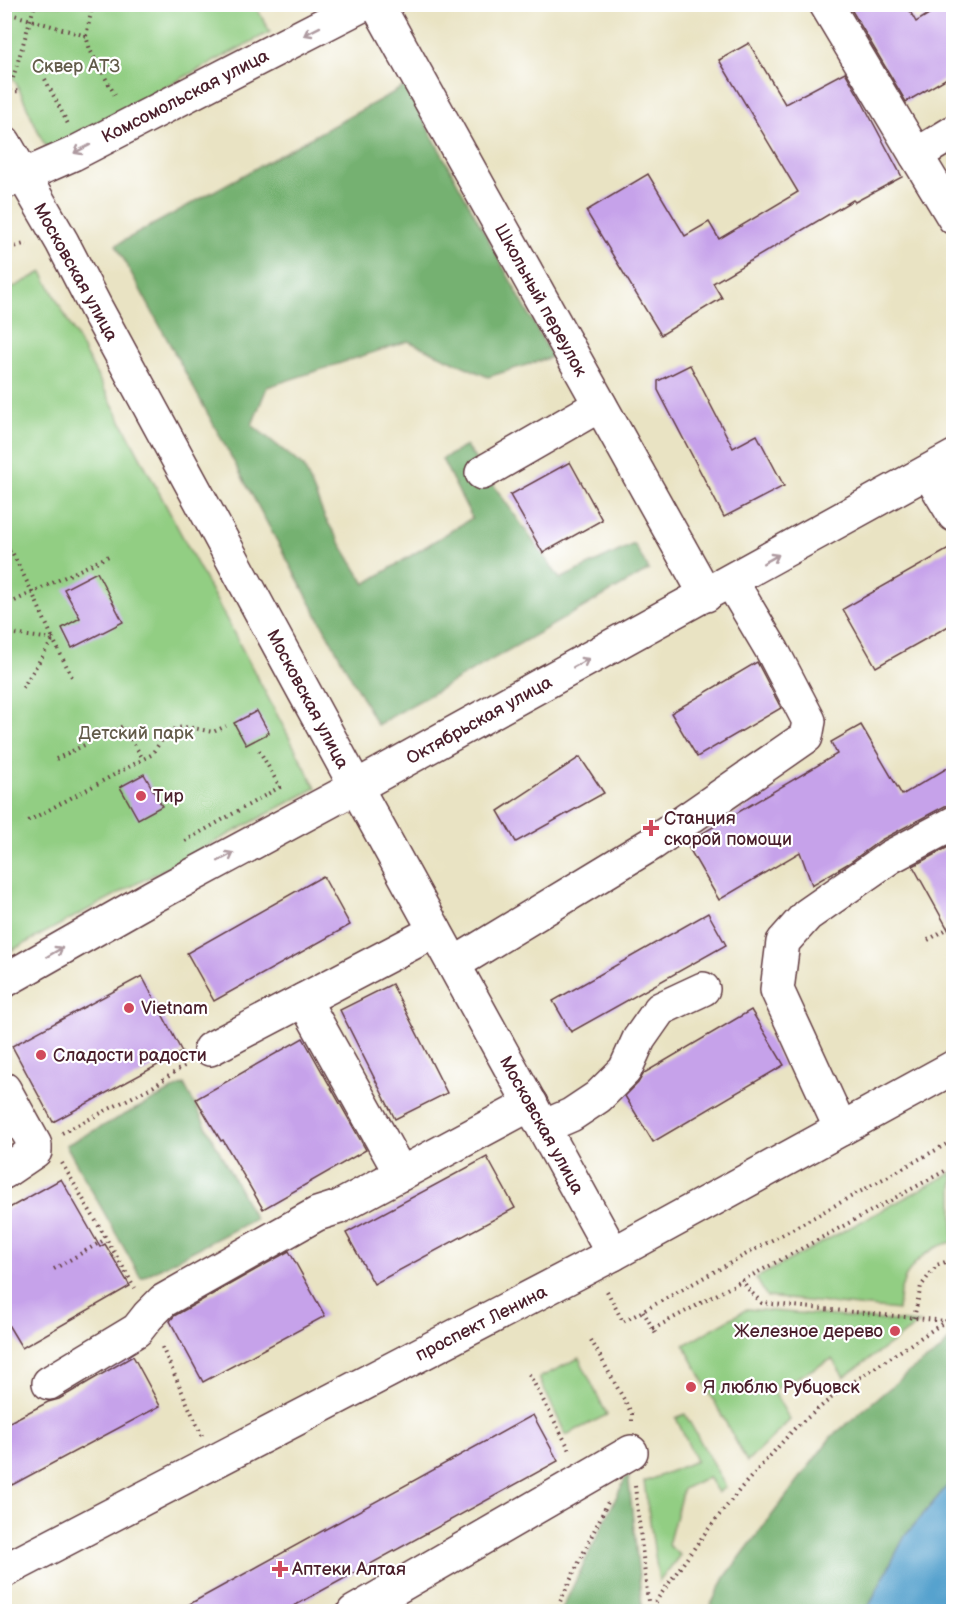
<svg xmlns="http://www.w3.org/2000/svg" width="958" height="1616" font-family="'Balsamiq Sans',sans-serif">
  <rect width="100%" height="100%" fill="#fff"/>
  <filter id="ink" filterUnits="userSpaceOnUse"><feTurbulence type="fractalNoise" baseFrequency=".0167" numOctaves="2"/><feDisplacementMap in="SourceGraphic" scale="12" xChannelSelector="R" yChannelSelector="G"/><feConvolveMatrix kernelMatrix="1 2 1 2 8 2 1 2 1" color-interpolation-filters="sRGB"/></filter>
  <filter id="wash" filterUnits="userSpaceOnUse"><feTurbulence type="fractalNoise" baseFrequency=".008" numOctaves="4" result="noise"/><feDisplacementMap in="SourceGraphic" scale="24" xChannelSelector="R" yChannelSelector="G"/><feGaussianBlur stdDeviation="1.35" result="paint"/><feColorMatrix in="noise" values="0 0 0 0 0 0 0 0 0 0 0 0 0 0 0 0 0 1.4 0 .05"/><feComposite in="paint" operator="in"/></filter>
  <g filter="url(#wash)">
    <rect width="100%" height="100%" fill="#e9e3c3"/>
    <g fill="#92ce83" stroke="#6e7657" stroke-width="1.5">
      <path d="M5 5H255L270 32 48 149 42 140 20 91 5 62Z"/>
      <path d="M42 272 316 788 5 954V292Z"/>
      <path d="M953 1172V1242C931 1246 909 1263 902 1286 899 1293 899 1302 898 1310L767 1297 756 1278Z"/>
      <path d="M747 1309 920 1323 844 1377 832 1359 773 1390 790 1420 747 1462 684 1345Z"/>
      <path d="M579 1358 607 1415 566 1435 539 1378Z"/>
      <path d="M685 1414 726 1487 718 1493 708 1477 683 1489 668 1545 680 1555 659 1582 644 1482 696 1461 676 1418Z"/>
    </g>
    <g fill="#75b171" stroke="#60684e" stroke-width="1.5">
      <path d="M405 86 552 357 488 377 408 341 267 387 252 425 304 467 325 518 365 584 472 518 442 459 466 446 560 579 634 544 649 570 377 725 116 245Z"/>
      <path d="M184 1084 255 1219 141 1278 66 1145Z"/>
      <path d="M953 1336V1479L905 1536 866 1611 707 1612 726 1576 831 1437 910 1371 940 1351Z"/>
      <path d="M628 1473 642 1606 636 1611H561Z"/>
    </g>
    <path fill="#56a2ce" stroke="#50607c" stroke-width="1.5" d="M953 1479V1611H866L905 1536Z"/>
    <g id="blocks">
      <g fill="#c6a2ea">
        <path d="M848 4H906L916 22 945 4H954V74L906 102Z"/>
        <path d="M749 43 785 104 845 72 861 100 902 177 855 202 853 200 713 283 722 298 661 335 586 211 648 174 685 236 709 222 719 239 798 192 719 60Z"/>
        <path d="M690 365 733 448 757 435 784 486 724 517 658 390V381Z"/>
        <path d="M570 462 602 520 543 553 510 495Z"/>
        <path d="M954 546V623L876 667 843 609Z"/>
        <path d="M97 572 123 622 72 648 62 628 80 618 64 589Z"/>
        <path d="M757 662 781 708 697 757 671 713Z"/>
        <path d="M257 711 269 733 246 745 234 723Z"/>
        <path d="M861 725 902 795 954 764V804L945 806 881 840 849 863 812 885 800 852 719 900 686 843 837 754 831 742Z"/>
        <path d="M580 757 604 793 516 842 498 811Z"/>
        <path d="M144 774 162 806 138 819 120 787Z"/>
        <path d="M954 844V940L913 866Z"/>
        <path d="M323 876 350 925 214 1001 187 953Z"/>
        <path d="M708 913 726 945 571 1032 553 1001Z"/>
        <path d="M142 976 182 1052 53 1122 12 1046Z"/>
        <path d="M392 984 447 1093 395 1119 340 1010Z"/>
        <path d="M751 1010 784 1065 653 1142 625 1096 638 1083 644 1073Z"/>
        <path d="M303 1038 366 1150 263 1209 223 1140 221 1141 196 1099Z"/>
        <path d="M487 1157 515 1208 374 1284 346 1233Z"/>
        <path d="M61 1179 100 1247 105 1244 130 1286 22 1348 4 1318V1211Z"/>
        <path d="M289 1251 325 1316 203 1382 170 1321 174 1316Z"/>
        <path d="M133 1356 160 1406 12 1485 4 1472V1425L48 1402 59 1399Z"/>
        <path d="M533 1415 558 1461 285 1611H177Z"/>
      </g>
    </g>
  </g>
  <g filter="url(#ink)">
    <use href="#blocks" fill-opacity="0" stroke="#623c42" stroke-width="1.5"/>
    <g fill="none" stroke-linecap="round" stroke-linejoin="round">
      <defs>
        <g id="minor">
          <path d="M377 4 706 595"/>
          <path d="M826 4 916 155 954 132"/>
          <path d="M4 142 62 242 96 308 356 787 613 1254"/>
          <path d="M916 155 954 218"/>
          <path d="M928 472 954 515"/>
          <path d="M482 473 600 405"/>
          <path d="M454 964 653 843 806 737 809 721 773 652 731 581"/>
          <path d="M304 1000 401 1174"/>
          <path d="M210 1049 435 931"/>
          <path d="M4 1089 35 1145V1151L4 1172"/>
          <path d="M543 1127 571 1115 598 1097 625 1070 639 1039 660 1009 703 989"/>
          <path d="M841 1129 777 990 783 942 807 915 890 857 954 823"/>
          <path d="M49 1383 137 1330 148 1316 163 1301 317 1214 339 1207 531 1104"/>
          <path d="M4 1571 613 1254 954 1067"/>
          <path d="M354 1612 631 1452"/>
        </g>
        <g id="major">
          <path d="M4 182 23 176 73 154 364 4"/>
          <path d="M4 981 152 897 356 787 954 457"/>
        </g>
      </defs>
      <use href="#minor" stroke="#623c42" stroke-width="36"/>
      <use href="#major" stroke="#623c42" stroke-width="36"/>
      <g stroke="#623c42" stroke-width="4" stroke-dasharray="1.5 4.5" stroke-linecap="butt">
        <path d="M4 12 86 36 90 50 117 99"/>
        <path d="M86 36 93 4"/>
        <path d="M13 78 35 4"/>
        <path d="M45 79 68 124"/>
        <path d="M4 92 20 91"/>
        <path d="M4 250 24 244 27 245"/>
        <path d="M4 553 11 550 32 592 53 639 22 689"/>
        <path d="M4 606 111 555"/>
        <path d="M4 633 53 639 73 679"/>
        <path d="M56 759 123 726 143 759"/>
        <path d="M28 821 151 755 162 740 176 728 188 727 213 732 226 726"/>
        <path d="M185 841 280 787 259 750"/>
        <path d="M928 940 954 925"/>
        <path d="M62 1133 154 1086 187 1064"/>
        <path d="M62 1163 135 1288"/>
        <path d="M54 1269 106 1239"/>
        <path d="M742 1279 748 1289 762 1303 946 1321 954 1318"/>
        <path d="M607 1291 623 1322 954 1140"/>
        <path d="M643 1311 657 1336"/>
        <path d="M914 1318 921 1286 937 1265 954 1259"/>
        <path d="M653 1329 954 1166"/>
        <path d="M591 1340 632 1414V1422"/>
        <path d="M162 1347 202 1436"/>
        <path d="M529 1374 571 1452"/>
        <path d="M635 1486 649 1610"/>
        <path d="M555 1612 608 1502"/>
        <path d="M648 1612 703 1536 741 1488 795 1428 841 1390 946 1321"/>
      </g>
      <use href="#minor" stroke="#fff" stroke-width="33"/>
      <use href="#major" stroke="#fff" stroke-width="33"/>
    </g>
    <defs><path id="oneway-shaft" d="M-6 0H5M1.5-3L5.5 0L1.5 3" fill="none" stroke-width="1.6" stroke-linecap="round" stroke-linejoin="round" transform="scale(1.5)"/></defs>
    <g stroke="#ae9aa0">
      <use href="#oneway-shaft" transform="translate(312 31) rotate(153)"/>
      <use href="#oneway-shaft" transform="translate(82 149) rotate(153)"/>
      <use href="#oneway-shaft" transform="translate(771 559) rotate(-29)"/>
      <use href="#oneway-shaft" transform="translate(581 663) rotate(-29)"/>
      <use href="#oneway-shaft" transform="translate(226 857) rotate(-28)"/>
      <use href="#oneway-shaft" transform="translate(55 952) rotate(-30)"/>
    </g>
  </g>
  <g fill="#d1495b" stroke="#fff" stroke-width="2">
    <circle cx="141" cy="796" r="6"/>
    <path d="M648 819h6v6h6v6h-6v6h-6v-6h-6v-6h6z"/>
    <circle cx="129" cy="1008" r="6"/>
    <circle cx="41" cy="1055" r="6"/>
    <circle cx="895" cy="1331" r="6"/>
    <circle cx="691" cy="1387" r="6"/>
    <path d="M277 1560h6v6h6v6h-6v6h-6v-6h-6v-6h6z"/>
  </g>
  <g text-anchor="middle" stroke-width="4.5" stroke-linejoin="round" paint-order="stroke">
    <g font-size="18" fill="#635c4a" stroke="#fff">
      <text x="76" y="72">Сквер АТЗ</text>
      <text x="136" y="739">Детский парк</text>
    </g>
    <g font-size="18" fill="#4a1f2b" stroke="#fff">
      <text transform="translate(185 96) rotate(-27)" y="6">Комсомольская улица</text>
      <text transform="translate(76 272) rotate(61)" y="6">Московская улица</text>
      <text transform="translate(541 300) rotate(61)" y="6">Школьный переулок</text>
      <text transform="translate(308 699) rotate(62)" y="6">Московская улица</text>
      <text transform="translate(479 720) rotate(-29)" y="6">Октябрьская улица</text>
      <text transform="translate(542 1125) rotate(61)" y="6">Московская улица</text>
      <text transform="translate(481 1323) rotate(-27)" y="6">проспект Ленина</text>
    </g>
    <g font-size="18" fill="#4a1f2b" stroke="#fff" text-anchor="start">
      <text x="153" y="802">Тир</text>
      <text x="664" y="824">Станция<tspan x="664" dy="21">скорой помощи</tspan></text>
      <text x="141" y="1014">Vietnam</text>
      <text x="53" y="1061">Сладости радости</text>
      <text x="883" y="1337" text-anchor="end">Железное дерево</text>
      <text x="703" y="1393">Я люблю Рубцовск</text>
      <text x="292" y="1575">Аптеки Алтая</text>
    </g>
  </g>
  <rect width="958" height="1616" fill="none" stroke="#fff" stroke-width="24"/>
</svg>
